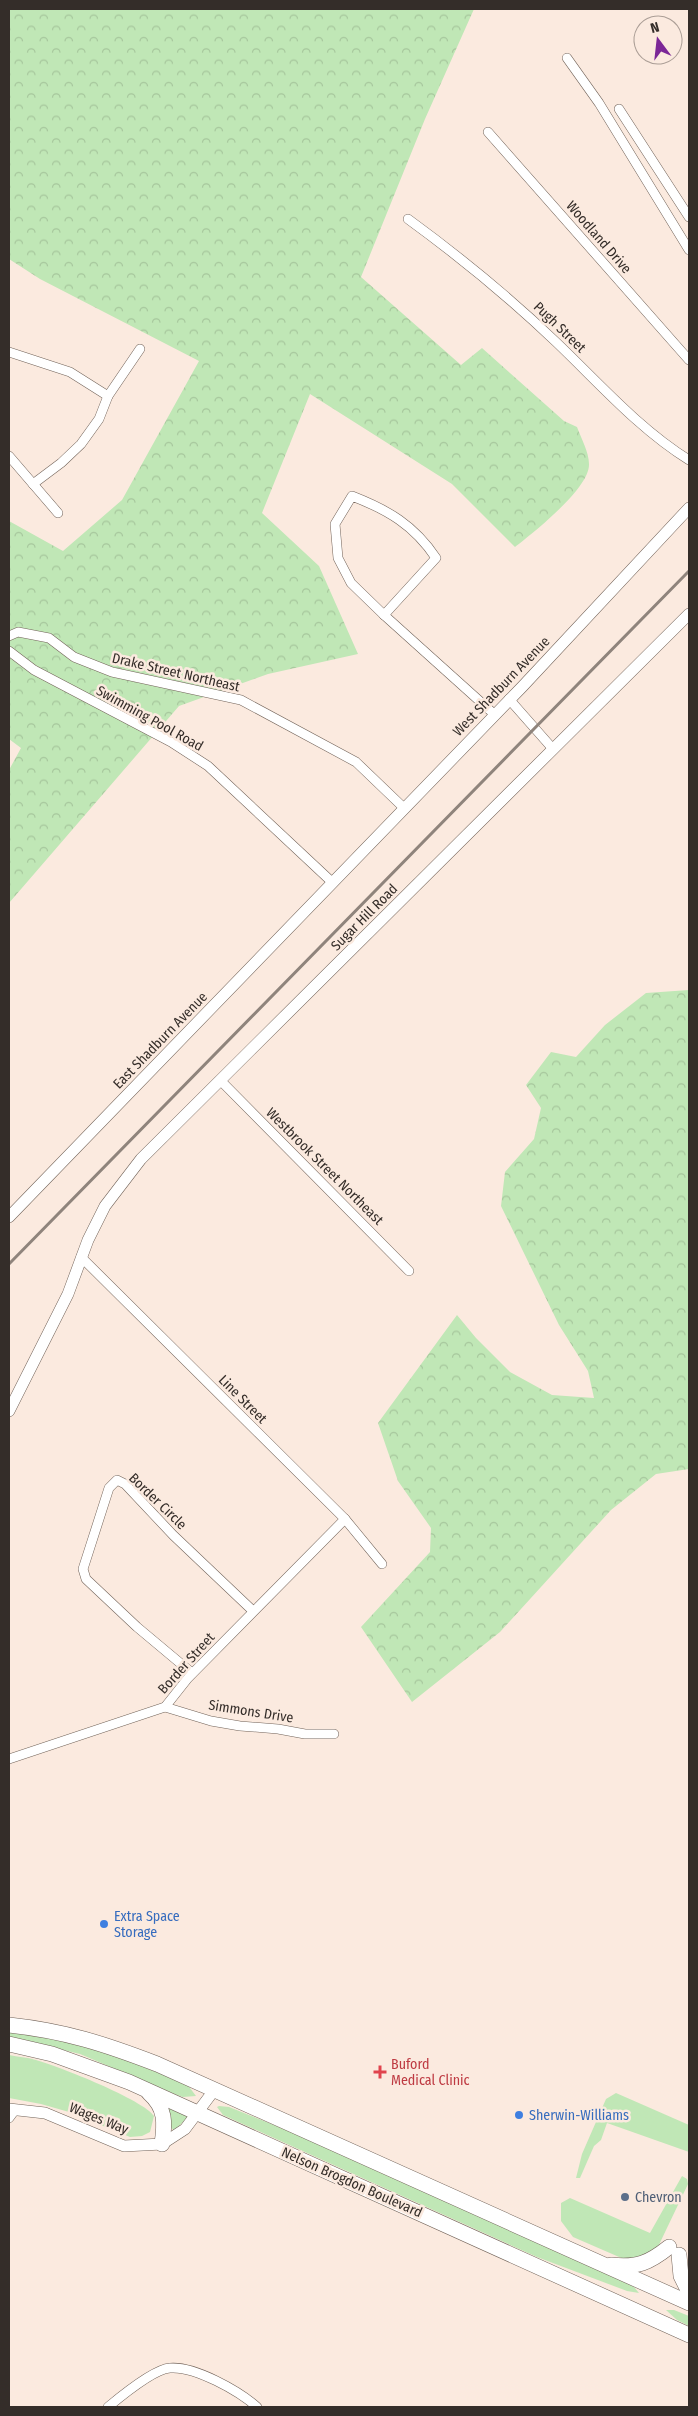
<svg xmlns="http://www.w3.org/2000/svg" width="698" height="2416" font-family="'Fira Sans Condensed',sans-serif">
  <defs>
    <pattern id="forest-crowns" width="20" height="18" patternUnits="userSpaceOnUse" patternTransform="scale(1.25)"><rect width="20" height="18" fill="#c0e7b6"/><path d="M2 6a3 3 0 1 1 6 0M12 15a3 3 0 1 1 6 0" fill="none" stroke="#a6c69c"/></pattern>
  </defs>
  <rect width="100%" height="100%" fill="#fbeadf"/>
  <g fill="#c0e7b6">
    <path d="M9 2031 82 2043 187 2084 196 2096 183 2097 174 2094 80 2054 9 2037Z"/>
    <path d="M9 2055C18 2057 27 2057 36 2060 58 2066 144 2100 154 2116L150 2132 142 2136 130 2137 69 2112 41 2104 9 2098Z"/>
    <path d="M616 2093 689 2125V2152L607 2123 601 2140 594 2146 580 2178H576L582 2154 606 2099Z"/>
    <path d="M219 2106 229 2107 304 2137 613 2276 634 2287 639 2293 627 2291 537 2257 223 2115 217 2107Z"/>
    <path d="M167 2107 188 2117 174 2131 170 2126Z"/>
    <path d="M682 2176 687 2179 688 2184 656 2251 652 2254 626 2260 573 2237 561 2221V2203L570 2198 650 2233Z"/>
    <path d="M666 2310H674L689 2316V2326L677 2320Z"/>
  </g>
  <g fill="url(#forest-crowns)">
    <path d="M9 9H474L425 119 361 277 461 365 482 348 564 421 577 427C581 438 589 452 589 464 590 488 533 533 515 547L452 484 310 394 262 513 319 566 358 654 268 674 179 706 9 903V770L21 748 9 739V521L63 551 122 500 199 361 40 279 9 259Z"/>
    <path d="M689 990V1469L656 1474 611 1510 500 1632 412 1702 361 1627 430 1552 431 1528 398 1481 378 1423 457 1315 476 1338 510 1372 552 1395 594 1398 588 1371 559 1325 501 1206 505 1172 534 1139 541 1108 526 1085 551 1052 576 1057 605 1025 646 993Z"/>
  </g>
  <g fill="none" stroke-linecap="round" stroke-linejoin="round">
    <defs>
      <g id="minor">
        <path d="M567 58 599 103 689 250"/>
        <path d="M619 109 689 217"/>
        <path d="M488 132 689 360"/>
        <path d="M408 219C460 257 509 297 556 342 598 382 639 429 689 460"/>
        <path d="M9 352 70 372 108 396"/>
        <path d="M9 456 58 513"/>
        <path d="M33 484 61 463 81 444 99 419 108 396 140 349"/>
        <path d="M352 496C388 510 414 525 436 558L384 615 351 583 338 558 335 524Z"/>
        <path d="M384 615 494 714"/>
        <path d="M9 636 18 632 49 638 74 657 112 672 241 700 356 762 404 808"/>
        <path d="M9 651 34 670 171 742 208 766 333 883"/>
        <path d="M509 699 553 749"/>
        <path d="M221 1081 409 1271"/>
        <path d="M81 1257 345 1519 382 1564"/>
        <path d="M192 1673 137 1627 86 1579 83 1569 109 1488 117 1480 125 1484 173 1535 252 1610"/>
        <path d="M165 1707 211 1721 240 1726 278 1729 305 1734H334"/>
        <path d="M9 1759 165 1707 188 1678 345 1519"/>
        <path d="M9 2118 15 2110"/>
        <path d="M108 2407C120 2397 154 2369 170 2368 195 2366 239 2391 257 2407"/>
      </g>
      <g id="tertiary">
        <path d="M9 1217 522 687 689 508"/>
        <path d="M9 1411 68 1294 88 1240 105 1206 141 1159 689 614"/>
        <path d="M9 2109 45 2113 124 2146 162 2144 185 2129 215 2089"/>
      </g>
      <g id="trunk">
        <path d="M9 2025C65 2031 105 2044 157 2064L689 2303"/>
        <path d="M9 2044 52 2054 129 2082 689 2335"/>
        <path d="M149 2093C166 2108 165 2123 162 2144"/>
        <path d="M679 2255 681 2276 689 2292"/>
        <path d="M611 2265C637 2268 649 2263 669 2247"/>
      </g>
    </defs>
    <use href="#minor" stroke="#726359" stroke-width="10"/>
    <use href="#tertiary" stroke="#726359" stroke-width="12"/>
    <use href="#trunk" stroke="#726359" stroke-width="16"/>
    <use href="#minor" stroke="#fff" stroke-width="9"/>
    <use href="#tertiary" stroke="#fff" stroke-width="11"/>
    <use href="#trunk" stroke="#fff" stroke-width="15"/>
    <path stroke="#8f847c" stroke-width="3" d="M9 1264 689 571"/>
  </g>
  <g fill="#3f7fe0" stroke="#fbeadf" stroke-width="2">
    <circle cx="104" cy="1924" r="5"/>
    <circle cx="519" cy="2115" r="5"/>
  </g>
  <path fill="#e0444e" stroke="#fbeadf" stroke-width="2" d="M377.5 2064.5h5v5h5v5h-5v5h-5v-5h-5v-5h5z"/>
  <circle fill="#5c6f8a" stroke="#fbeadf" stroke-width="2" cx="625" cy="2197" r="5"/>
  <g text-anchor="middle" stroke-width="5" stroke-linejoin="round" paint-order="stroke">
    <g font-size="14" fill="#342d29" stroke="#fbeadf">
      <text transform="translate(599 237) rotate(49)" y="5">Woodland Drive</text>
      <text transform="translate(560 327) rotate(44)" y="5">Pugh Street</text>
      <text transform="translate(176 672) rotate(13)" y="5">Drake Street Northeast</text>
      <text transform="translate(501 686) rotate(-46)" y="5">West Shadburn Avenue</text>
      <text transform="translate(150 718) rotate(29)" y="5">Swimming Pool Road</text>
      <text transform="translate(364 917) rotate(-45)" y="5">Sugar Hill Road</text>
      <text transform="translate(160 1040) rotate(-46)" y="5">East Shadburn Avenue</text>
      <text transform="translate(325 1166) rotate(45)" y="5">Westbrook Street Northeast</text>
      <text transform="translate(243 1399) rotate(45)" y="5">Line Street</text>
      <text transform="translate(158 1501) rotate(44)" y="5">Border Circle</text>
      <text transform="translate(186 1663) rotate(-48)" y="5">Border Street</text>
      <text transform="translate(251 1711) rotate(9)" y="5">Simmons Drive</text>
      <text transform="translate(99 2118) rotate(22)" y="5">Wages Way</text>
      <text transform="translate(352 2182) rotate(24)" y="5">Nelson Brogdon Boulevard</text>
    </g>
    <g font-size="14" fill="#366cbe" stroke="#fbeadf" text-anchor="start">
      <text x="114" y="1921">Extra Space<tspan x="114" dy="16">Storage</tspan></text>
      <text x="529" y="2120">Sherwin-Williams</text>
    </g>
    <g font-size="14" fill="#be3a42" stroke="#fbeadf" text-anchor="start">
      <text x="391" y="2069">Buford<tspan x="391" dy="16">Medical Clinic</tspan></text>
    </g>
    <g font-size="14" fill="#4e5e75" stroke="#fbeadf" text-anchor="start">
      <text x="635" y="2202">Chevron</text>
    </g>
  </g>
  <rect width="698" height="2416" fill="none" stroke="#342d29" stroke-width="20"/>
  <g transform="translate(658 40) rotate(345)"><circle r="24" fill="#fbeadf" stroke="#ab9e96"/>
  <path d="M0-4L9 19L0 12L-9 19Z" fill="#7c2797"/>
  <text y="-8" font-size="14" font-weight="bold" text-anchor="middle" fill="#342d29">N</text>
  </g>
</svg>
